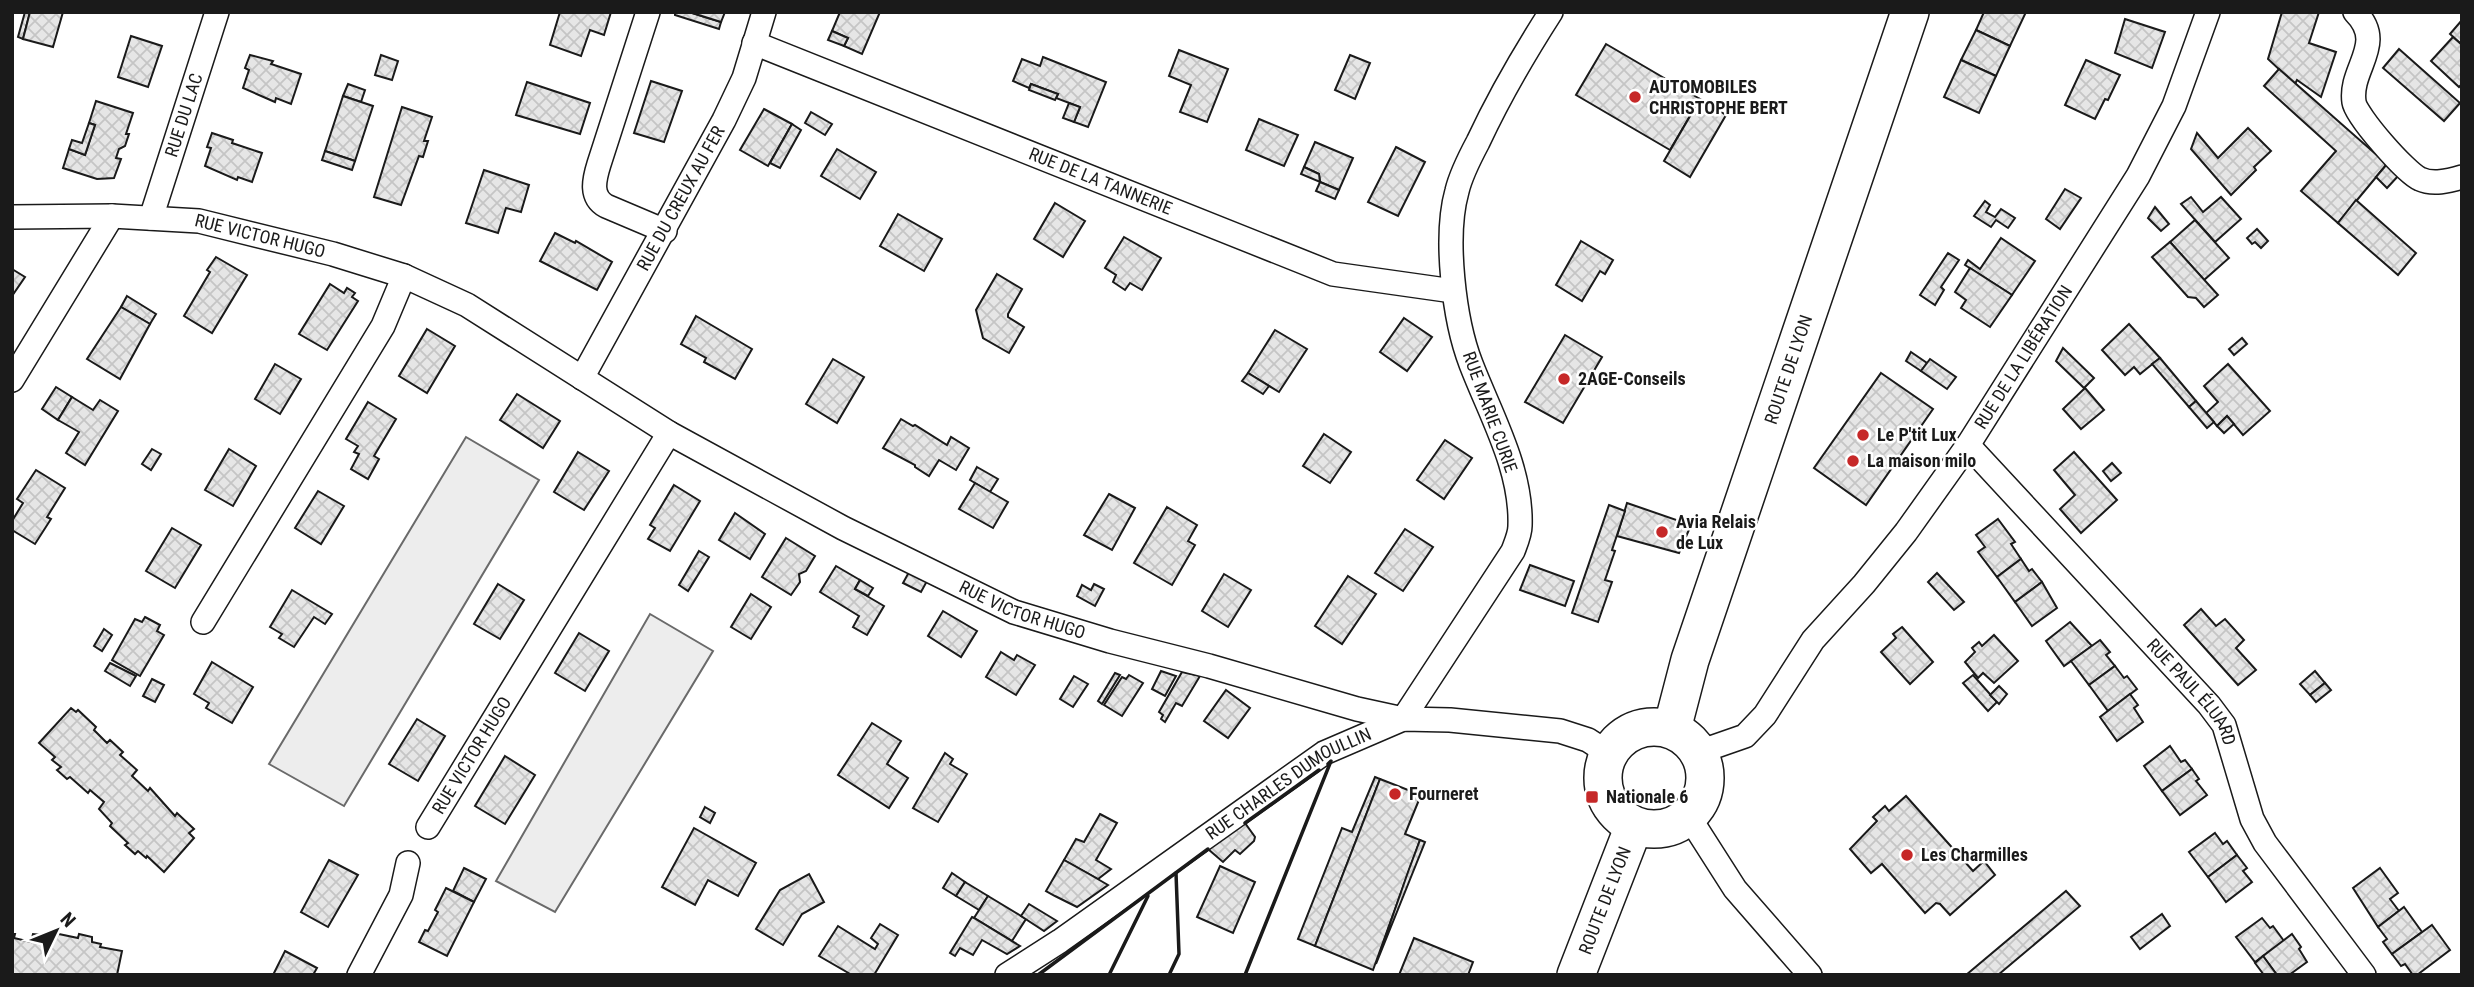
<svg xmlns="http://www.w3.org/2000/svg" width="2474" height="987" font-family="'Roboto Condensed',sans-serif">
  <defs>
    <pattern id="building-cross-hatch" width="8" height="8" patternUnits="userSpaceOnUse" patternTransform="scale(1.75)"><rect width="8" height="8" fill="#e6e6e6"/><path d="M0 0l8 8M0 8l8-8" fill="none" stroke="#c5c5c5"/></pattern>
  </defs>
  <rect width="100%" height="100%" fill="#fff"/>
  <g fill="#ededed" stroke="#6a6a6a" stroke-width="2">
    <path d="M466 437 539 480 344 806 269 764Z"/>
    <path d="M650 614 713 651 555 912 496 881Z"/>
  </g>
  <g fill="url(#building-cross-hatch)" stroke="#1a1a1a" stroke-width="2">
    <path d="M25 12H30L23 39 18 37Z"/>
    <path d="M30 12H63L53 47 23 39Z"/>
    <path d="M560 12H611L604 35 590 30 581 56 550 45Z"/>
    <path d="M675 12H689L721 22 719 29 675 15Z"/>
    <path d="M689 12H725L721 22Z"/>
    <path d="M840 12H880L862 54 844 46 848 38 832 31Z"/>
    <path d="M1984 12H2026L2010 46 1976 30Z"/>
    <path d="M2282 12H2319L2309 43 2336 52 2321 97 2297 80 2295 84 2268 59Z"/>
    <path d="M2125 19 2165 32 2152 68 2115 53Z"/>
    <path d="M2462 20V45L2450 34Z"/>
    <path d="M1976 30 2010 46 1996 76 1961 60Z"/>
    <path d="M832 31 848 38 844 46 828 40Z"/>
    <path d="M131 36 162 46 148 87 118 77Z"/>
    <path d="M2453 37 2462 45V84L2459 87 2431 61Z"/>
    <path d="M1606 44 1700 99 1670 150 1576 95Z"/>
    <path d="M2399 49 2460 103 2444 121 2383 68Z"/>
    <path d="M1179 50 1228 69 1207 122 1180 112 1191 85 1169 76Z"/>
    <path d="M250 55 273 61 271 64 301 74 291 104 276 98 275 102 243 88 249 70 245 68Z"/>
    <path d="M381 55 398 61 392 80 375 75Z"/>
    <path d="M1350 55 1370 63 1355 99 1335 90Z"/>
    <path d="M1043 57 1106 82 1088 127 1074 122 1080 107 1056 98 1058 94 1031 84 1029 88 1013 81 1022 59 1040 66Z"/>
    <path d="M1961 60 1996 76 1979 113 1944 97Z"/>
    <path d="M2086 60 2120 75 2108 100 2105 99 2095 119 2065 105Z"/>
    <path d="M2279 69 2387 164 2338 223 2301 191 2336 151 2264 86Z"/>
    <path d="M651 81 682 91 664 142 634 133Z"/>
    <path d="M527 82 590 103 580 134 516 115Z"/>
    <path d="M348 84 365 90 361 102 343 96Z"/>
    <path d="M1031 84 1058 94 1055 100 1029 90Z"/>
    <path d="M343 96 373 106 355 161 325 151Z"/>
    <path d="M1700 99 1726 115 1690 177 1664 161Z"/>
    <path d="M96 101 133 113 126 134H129L125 146 119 149 116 158 121 159 114 178 97 179 63 168 69 149 85 155 95 125 89 123Z"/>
    <path d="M1069 103 1080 107 1074 122 1063 118Z"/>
    <path d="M402 107 432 117 424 141H428L423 157 419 156 401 205 374 197Z"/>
    <path d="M764 109 792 124 768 166 740 150Z"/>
    <path d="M811 112 832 124 825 135 805 123Z"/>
    <path d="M1259 119 1298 135 1284 166 1246 150Z"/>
    <path d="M89 123 95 125 85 155 69 149 72 140 82 143Z"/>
    <path d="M792 124 801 130 780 168 770 163Z"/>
    <path d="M2248 128 2271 151 2254 167 2256 170 2231 195 2191 149 2197 133 2218 158Z"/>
    <path d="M212 133 233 140 232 143 262 153 252 182 238 177 237 180 205 166 211 148 207 147Z"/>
    <path d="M1315 142 1353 158 1339 190 1320 182 1319 174 1304 167Z"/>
    <path d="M1396 147 1425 162 1398 216 1368 202Z"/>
    <path d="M837 149 876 172 860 199 821 176Z"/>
    <path d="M325 151 355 161 352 170 322 160Z"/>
    <path d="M2387 164 2399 175 2387 188 2376 177Z"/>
    <path d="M1304 167 1319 174 1320 182 1301 174Z"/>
    <path d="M484 170 529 185 521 212 506 208 498 233 466 223Z"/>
    <path d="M1320 182 1339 190 1335 199 1316 191Z"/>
    <path d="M2065 189 2081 198 2060 229 2046 219Z"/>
    <path d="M2191 197 2203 212 2221 197 2241 219 2215 242 2181 204Z"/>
    <path d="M2356 200 2416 253 2398 275 2338 223Z"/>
    <path d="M1985 201 1990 205 1986 212 1995 217 2001 209 2015 218 2008 228 1996 220 1991 227 1974 216Z"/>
    <path d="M1055 203 1085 221 1063 257 1034 239Z"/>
    <path d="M2155 207 2169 224 2161 231 2148 218Z"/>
    <path d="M898 214 942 239 924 271 880 246Z"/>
    <path d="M2195 220 2229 258 2204 280 2170 242Z"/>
    <path d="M2257 229 2268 241 2261 248 2255 242 2252 244 2247 238Z"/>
    <path d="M555 233 575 243 576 241 612 262 597 290 540 261Z"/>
    <path d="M1124 237 1161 258 1142 290 1130 283 1125 290 1113 282 1116 275 1105 268Z"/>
    <path d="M2001 238 2035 261 2012 295 1965 265 1968 260 1980 269Z"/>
    <path d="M1581 241 1613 260 1605 274 1600 271 1582 301 1556 285Z"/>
    <path d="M2170 242 2218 295 2204 307 2196 298 2188 297 2152 257Z"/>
    <path d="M1948 253 1959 260 1941 287 1944 290 1935 305 1920 295Z"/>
    <path d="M216 257 247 275 212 333 184 316 210 272 207 270Z"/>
    <path d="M1970 268 2012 295 1990 327 1961 308 1966 300 1955 292Z"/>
    <path d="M12 269 25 277 12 296Z"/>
    <path d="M997 274 1022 289 1008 314V317L1024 327 1009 353 983 338 976 310Z"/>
    <path d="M330 284 344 293 347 288 355 293 352 297 358 301 327 350 299 334Z"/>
    <path d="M127 296 156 314 150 324 121 307Z"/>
    <path d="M121 307 150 324 120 379 87 359Z"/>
    <path d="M696 316 752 349 735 379 704 362 706 358 681 344Z"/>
    <path d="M1404 318 1432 337 1407 371 1380 352Z"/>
    <path d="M2129 324 2160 358 2140 374 2134 367 2125 375 2102 350Z"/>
    <path d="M427 329 455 346 427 393 399 376Z"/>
    <path d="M1275 330 1307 349 1279 392 1248 373Z"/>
    <path d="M1565 335 1602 357 1563 423 1525 402Z"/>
    <path d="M2242 338 2247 344 2234 355 2229 349Z"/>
    <path d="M2063 348 2094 378 2084 388 2056 361Z"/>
    <path d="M1911 352 1927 363 1921 371 1906 361Z"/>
    <path d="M2160 358 2196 401 2189 407 2152 364Z"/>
    <path d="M833 359 864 377 837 423 806 404Z"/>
    <path d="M1930 359 1956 377 1947 389 1921 371Z"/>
    <path d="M275 364 301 379 280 414 255 399Z"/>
    <path d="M2228 364 2270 411 2243 435 2227 416 2217 426 2206 413 2218 402 2204 386Z"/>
    <path d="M1248 373 1269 386 1263 394 1242 381Z"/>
    <path d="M1881 373 1933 409 1866 505 1814 468Z"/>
    <path d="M56 387 72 397 58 420 42 409Z"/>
    <path d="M2085 388 2104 410 2081 429 2063 409Z"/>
    <path d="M517 394 560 421 543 448 500 420Z"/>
    <path d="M72 397 93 410 100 400 118 411 85 465 66 453 79 432 58 420Z"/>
    <path d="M2196 401 2214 422 2207 428 2189 407Z"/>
    <path d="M368 402 396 419 374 456 379 459 368 479 351 469 359 454 354 452 358 446 346 439Z"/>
    <path d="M2227 416 2234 424 2224 433 2217 426Z"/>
    <path d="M901 419 913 426 915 425 947 445 951 437 969 448 956 470 939 460 929 476 915 467V465L883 448Z"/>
    <path d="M1324 434 1351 452 1330 483 1303 466Z"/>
    <path d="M1445 440 1472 458 1444 499 1417 480Z"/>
    <path d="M152 449 161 454 151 470 142 464Z"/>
    <path d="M229 449 256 466 233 506 205 490Z"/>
    <path d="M578 452 609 471 584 510 554 492Z"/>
    <path d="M2074 452 2117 500 2081 533 2060 509 2075 495 2054 470Z"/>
    <path d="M2112 463 2121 473 2111 481 2103 471Z"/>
    <path d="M977 467 998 479 990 492 970 480Z"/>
    <path d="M36 470 65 488 47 517 51 519 35 544 12 530V521L23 503 17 499Z"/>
    <path d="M975 483 1008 502 993 528 959 509Z"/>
    <path d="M674 485 700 501 670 551 648 539 655 528 650 525Z"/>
    <path d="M318 491 344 506 321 544 295 528Z"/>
    <path d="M1109 494 1135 508 1112 550 1084 535Z"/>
    <path d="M1627 503 1691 525 1679 553 1617 536Z"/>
    <path d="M1609 505 1625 511 1612 550 1615 551 1605 580 1612 582 1598 622 1572 613Z"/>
    <path d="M1167 507 1197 525 1188 541 1195 545 1172 585 1134 563Z"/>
    <path d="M735 513 765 534 750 559 719 540Z"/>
    <path d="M1998 519 2015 542 2011 544 2021 559 1997 577 1978 552 1985 547 1976 535Z"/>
    <path d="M172 528 201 545 175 588 146 571Z"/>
    <path d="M1405 529 1433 547 1403 591 1375 573Z"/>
    <path d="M786 538 815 556 806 571 799 574 800 582 791 595 762 577Z"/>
    <path d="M699 551 709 557 688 591 679 585Z"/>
    <path d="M2021 559 2029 571 2032 569 2042 582 2015 602 1997 577Z"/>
    <path d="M1530 565 1574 581 1565 606 1520 590Z"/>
    <path d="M836 566 860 580 855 589 884 606 867 635 853 627 859 616 820 592Z"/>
    <path d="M909 572 927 581 921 592 903 583Z"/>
    <path d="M1937 573 1964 602 1954 610 1928 582Z"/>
    <path d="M1224 574 1251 590 1228 627 1202 611Z"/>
    <path d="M1348 576 1376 594 1342 644 1315 626Z"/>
    <path d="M860 580 873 588 868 596 855 589Z"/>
    <path d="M2042 582 2057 608 2032 626 2015 602Z"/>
    <path d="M498 584 524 600 500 639 474 624Z"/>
    <path d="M1094 584 1104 589 1095 606 1077 596 1082 585 1091 590Z"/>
    <path d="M292 590 332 614 325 624 314 617 294 647 279 638 282 634 270 627Z"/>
    <path d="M751 594 771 607 751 639 731 627Z"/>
    <path d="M2201 609 2216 626 2225 619 2244 640 2236 648 2256 670 2238 685 2184 625Z"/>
    <path d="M943 611 977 631 961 657 928 636Z"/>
    <path d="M145 617 160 625 157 631 164 635 140 676 112 660 135 619 142 622Z"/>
    <path d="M2070 622 2092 646 2064 666 2046 641Z"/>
    <path d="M1902 627 1933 662 1910 684 1881 652 1896 638 1893 634Z"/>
    <path d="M104 629 112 635 102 651 94 646Z"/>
    <path d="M579 633 609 651 585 691 555 673Z"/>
    <path d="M1994 635 2018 661 1994 683 1983 673 1978 678 1965 662 1975 652 1972 648 1979 642 1982 646Z"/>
    <path d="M2100 640 2110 652 2106 655 2115 666 2089 685 2071 661Z"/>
    <path d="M1001 652 1014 660 1017 655 1035 665 1016 695 986 677Z"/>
    <path d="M212 662 253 687 232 723 206 708 209 703 194 694Z"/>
    <path d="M110 663 136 676 130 686 105 671Z"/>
    <path d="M2115 666 2124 678 2127 676 2137 689 2108 711 2089 685Z"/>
    <path d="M1161 671 1176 676 1165 696 1152 689Z"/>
    <path d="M2315 671 2325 683 2310 695 2300 684Z"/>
    <path d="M1182 672 1200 676 1182 706 1176 703 1165 722 1161 719 1163 715 1159 712Z"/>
    <path d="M1115 673 1120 675 1102 704 1098 701Z"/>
    <path d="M1129 675 1143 683 1122 716 1104 705 1122 677 1126 679Z"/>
    <path d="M1973 675 1997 702 1988 711 1963 683Z"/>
    <path d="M1074 676 1088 684 1073 707 1060 699Z"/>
    <path d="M152 679 164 685 155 702 143 696Z"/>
    <path d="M2325 683 2331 690 2316 702 2310 695Z"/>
    <path d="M1999 686 2007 694 1999 704 1990 695Z"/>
    <path d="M1226 690 1250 708 1228 738 1204 721Z"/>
    <path d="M2130 694 2138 705 2134 708 2143 722 2117 741 2100 717Z"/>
    <path d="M71 708 76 712 78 710 96 727 94 730 107 743 110 740 123 752 120 755 137 770 132 776 148 791 150 788 175 816 177 813 194 829 189 833 194 838 164 872 147 856 146 858 138 851 135 854 125 845 128 843 110 826 112 823 99 809 104 802 90 790 88 793 70 777 67 779 57 770 61 767 52 760 55 757 39 743Z"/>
    <path d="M417 719 445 736 418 781 389 764Z"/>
    <path d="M872 723 901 741 887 764 908 778 889 808 838 775Z"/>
    <path d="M2170 746 2181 762 2185 760 2192 769 2162 791 2144 766Z"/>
    <path d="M945 753 953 759 950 764 967 774 938 822 913 808Z"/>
    <path d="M505 756 535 775 505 824 475 806Z"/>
    <path d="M2192 769 2199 779 2196 781 2207 795 2180 815 2162 791Z"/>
    <path d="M1375 777 1380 779 1315 946 1298 939 1342 828 1352 832Z"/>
    <path d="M1380 779 1421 795 1405 834 1420 840 1373 970 1315 946Z"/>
    <path d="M1906 796 1973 871 1984 861 1995 875 1950 915 1940 904 1936 903 1925 913 1882 864 1871 873 1850 849 1877 821 1873 817 1885 806 1889 811Z"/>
    <path d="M705 807 715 813 710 823 700 817Z"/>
    <path d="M1100 814 1117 823 1096 860 1111 869 1098 879 1064 860 1076 839 1084 842Z"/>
    <path d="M1245 823 1255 837 1254 841 1240 854 1235 850 1223 862 1208 849Z"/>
    <path d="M694 828 756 863 738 896 708 880 695 905 662 887Z"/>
    <path d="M2215 833 2223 844 2227 841 2237 855 2208 877 2189 852Z"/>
    <path d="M1420 840 1425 842 1376 964 1408 872Z"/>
    <path d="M2237 855 2247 868 2243 871 2252 882 2226 902 2208 877Z"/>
    <path d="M329 860 358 875 328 927 301 912Z"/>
    <path d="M1064 860 1089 874 1108 885 1077 907 1055 896 1046 891Z"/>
    <path d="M1220 866 1255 882 1233 933 1197 917Z"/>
    <path d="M464 868 486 879 474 902 453 891Z"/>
    <path d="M2380 868 2398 893 2390 899 2399 911 2378 927 2353 888Z"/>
    <path d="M952 873 965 882 956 896 943 888Z"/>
    <path d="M809 874 824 902 802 914 783 945 756 929 780 890Z"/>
    <path d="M965 882 988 896 979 910 956 896Z"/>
    <path d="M446 888 474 902 447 956 419 942 425 930 428 931 438 912 435 910Z"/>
    <path d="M2066 891 2080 906 2017 959 1998 975H1966Z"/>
    <path d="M988 896 1026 919 1012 941 974 918Z"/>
    <path d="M1029 904 1057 921 1044 931 1021 916Z"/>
    <path d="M2404 907 2422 932 2392 954 2383 942 2387 939 2378 927Z"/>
    <path d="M2162 914 2170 926 2140 949 2131 937Z"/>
    <path d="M972 917 974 918 1020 946 1007 954 982 940 973 955 960 948 955 956 950 953Z"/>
    <path d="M2262 918 2270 928 2273 926 2284 941 2255 962 2236 937Z"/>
    <path d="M880 924 898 935 874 975H852L819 956 838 926 875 949 878 944 871 938Z"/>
    <path d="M2432 925 2450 950 2417 975H2413L2405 964 2401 966 2392 954Z"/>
    <path d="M54 933 78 938 79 934 92 937V942L101 944 100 947 122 951 117 975H12V934H15L14 938 31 942 33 934 53 936Z"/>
    <path d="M2292 934 2301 947 2299 949 2307 962 2289 975H2277L2263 956Z"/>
    <path d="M1414 938 1473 962 1468 975H1399Z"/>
    <path d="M285 951 317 968 313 975H273Z"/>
    <path d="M2263 956 2277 975H2264L2255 963Z"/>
  </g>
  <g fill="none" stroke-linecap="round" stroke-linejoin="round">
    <defs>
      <g id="minor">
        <path d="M648 12 599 164C594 180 590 197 606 206L665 231"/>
        <path d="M2355 12C2387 44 2349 68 2354 102 2356 116 2406 173 2420 179 2433 185 2448 181 2462 177"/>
        <path id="s1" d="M754 43 1333 274 1453 291"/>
        <path id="s2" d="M12 217 112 216 199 221 333 254 404 276 467 305 669 433 843 528 1014 612 1110 641 1209 666 1357 709 1403 719"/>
        <path id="s3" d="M151 218 217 12"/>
        <path id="s4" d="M582 378 724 120 744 78 764 12"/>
        <path d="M12 380 112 216"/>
        <path id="s5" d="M1968 445 2209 705 2224 725 2252 819 2265 843 2364 975"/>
        <path d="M203 622 383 326 404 276"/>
        <path d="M1403 719 1513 551C1516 543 1520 534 1520 526 1522 469 1491 416 1471 364 1454 320 1444 237 1457 191 1461 174 1470 157 1478 142 1499 97 1524 54 1551 12"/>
        <path id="s6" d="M1699 752 1745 736 1765 715 1813 640 1864 584 1906 532 1968 445 2138 176 2174 106 2208 12"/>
        <path d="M1689 817 1735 889 1810 975"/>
        <path id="s7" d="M428 827 669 433"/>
        <path d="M359 975 401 895 408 863"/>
        <path id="s8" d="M1007 975 1060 941 1324 753 1403 719 1450 720 1560 731 1588 740 1608 753"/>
      </g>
      <g id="primary">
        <circle cx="1654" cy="778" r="51"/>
        <path id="s9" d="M1672 729 1690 660 1910 12"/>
        <path id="s10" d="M1576 975 1634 826"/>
      </g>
    </defs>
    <use href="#minor" stroke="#1a1a1a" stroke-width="26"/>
    <use href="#primary" stroke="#1a1a1a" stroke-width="40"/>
    <use href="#minor" stroke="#fff" stroke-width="23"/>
    <use href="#primary" stroke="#fff" stroke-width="37"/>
    <g stroke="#1a1a1a" stroke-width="3.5">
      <path d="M1245 823 1319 770"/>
      <path d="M1038 975 1208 849"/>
      <path d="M1109 975 1148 896"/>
      <path d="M1169 975 1179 954 1176 873"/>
      <path d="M1245 975 1331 761 1328 764"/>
    </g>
  </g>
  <g fill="#c62828" stroke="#fff" stroke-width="2.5">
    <circle cx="1635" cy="97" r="7"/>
    <circle cx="1564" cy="379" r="7"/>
    <circle cx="1863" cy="435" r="7"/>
    <circle cx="1853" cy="461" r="7"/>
    <circle cx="1662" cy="532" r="7"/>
    <circle cx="1395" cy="794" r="7"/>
    <rect x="1585" y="790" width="14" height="14" rx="3.5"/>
    <circle cx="1907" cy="855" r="7"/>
  </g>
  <g text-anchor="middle" stroke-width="5" stroke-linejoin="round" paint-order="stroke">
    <g font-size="18" font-weight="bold" fill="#1a1a1a" stroke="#fff" text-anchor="start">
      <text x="1649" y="93">AUTOMOBILES<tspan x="1649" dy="21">CHRISTOPHE BERT</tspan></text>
      <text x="1578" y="385">2AGE-Conseils</text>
      <text x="1877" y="441">Le P'tit Lux</text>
      <text x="1867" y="467">La maison milo</text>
      <text x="1676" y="528">Avia Relais<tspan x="1676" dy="21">de Lux</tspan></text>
      <text x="1409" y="800">Fourneret</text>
      <text x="1606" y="803">Nationale 6</text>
      <text x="1921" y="861">Les Charmilles</text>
    </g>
    <g font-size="18" fill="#1a1a1a" stroke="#fff">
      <text dy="6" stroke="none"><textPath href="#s3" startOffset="108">RUE DU LAC</textPath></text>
      <text dy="6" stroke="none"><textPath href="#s1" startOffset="373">RUE DE LA TANNERIE</textPath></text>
      <text dy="6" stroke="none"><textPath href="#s4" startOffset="205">RUE DU CREUX AU FER</textPath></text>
      <text dy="6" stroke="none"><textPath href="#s2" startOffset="250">RUE VICTOR HUGO</textPath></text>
      <text dy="6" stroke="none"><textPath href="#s6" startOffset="520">RUE DE LA LIBÉRATION</textPath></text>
      <text dy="6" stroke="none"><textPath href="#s9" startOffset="378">ROUTE DE LYON</textPath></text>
      <text transform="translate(1490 412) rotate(70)" y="6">RUE MARIE CURIE</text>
      <text dy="6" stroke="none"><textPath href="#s2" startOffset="1104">RUE VICTOR HUGO</textPath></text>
      <text dy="6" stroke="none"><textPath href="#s5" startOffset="334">RUE PAUL ÉLUARD</textPath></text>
      <text dy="6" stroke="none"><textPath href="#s7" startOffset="84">RUE VICTOR HUGO</textPath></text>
      <text dy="6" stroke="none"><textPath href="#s8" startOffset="341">RUE CHARLES DUMOULLIN</textPath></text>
      <text dy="6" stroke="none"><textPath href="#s10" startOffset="80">ROUTE DE LYON</textPath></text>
    </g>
  </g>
  <rect width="2474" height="987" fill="none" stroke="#1a1a1a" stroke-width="28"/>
  <g transform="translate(56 931) rotate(47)" stroke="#ffffff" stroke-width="5" paint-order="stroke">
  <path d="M0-5L12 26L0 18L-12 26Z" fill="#1a1a1a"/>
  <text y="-10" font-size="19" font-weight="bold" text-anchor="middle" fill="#1a1a1a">N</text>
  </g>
</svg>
